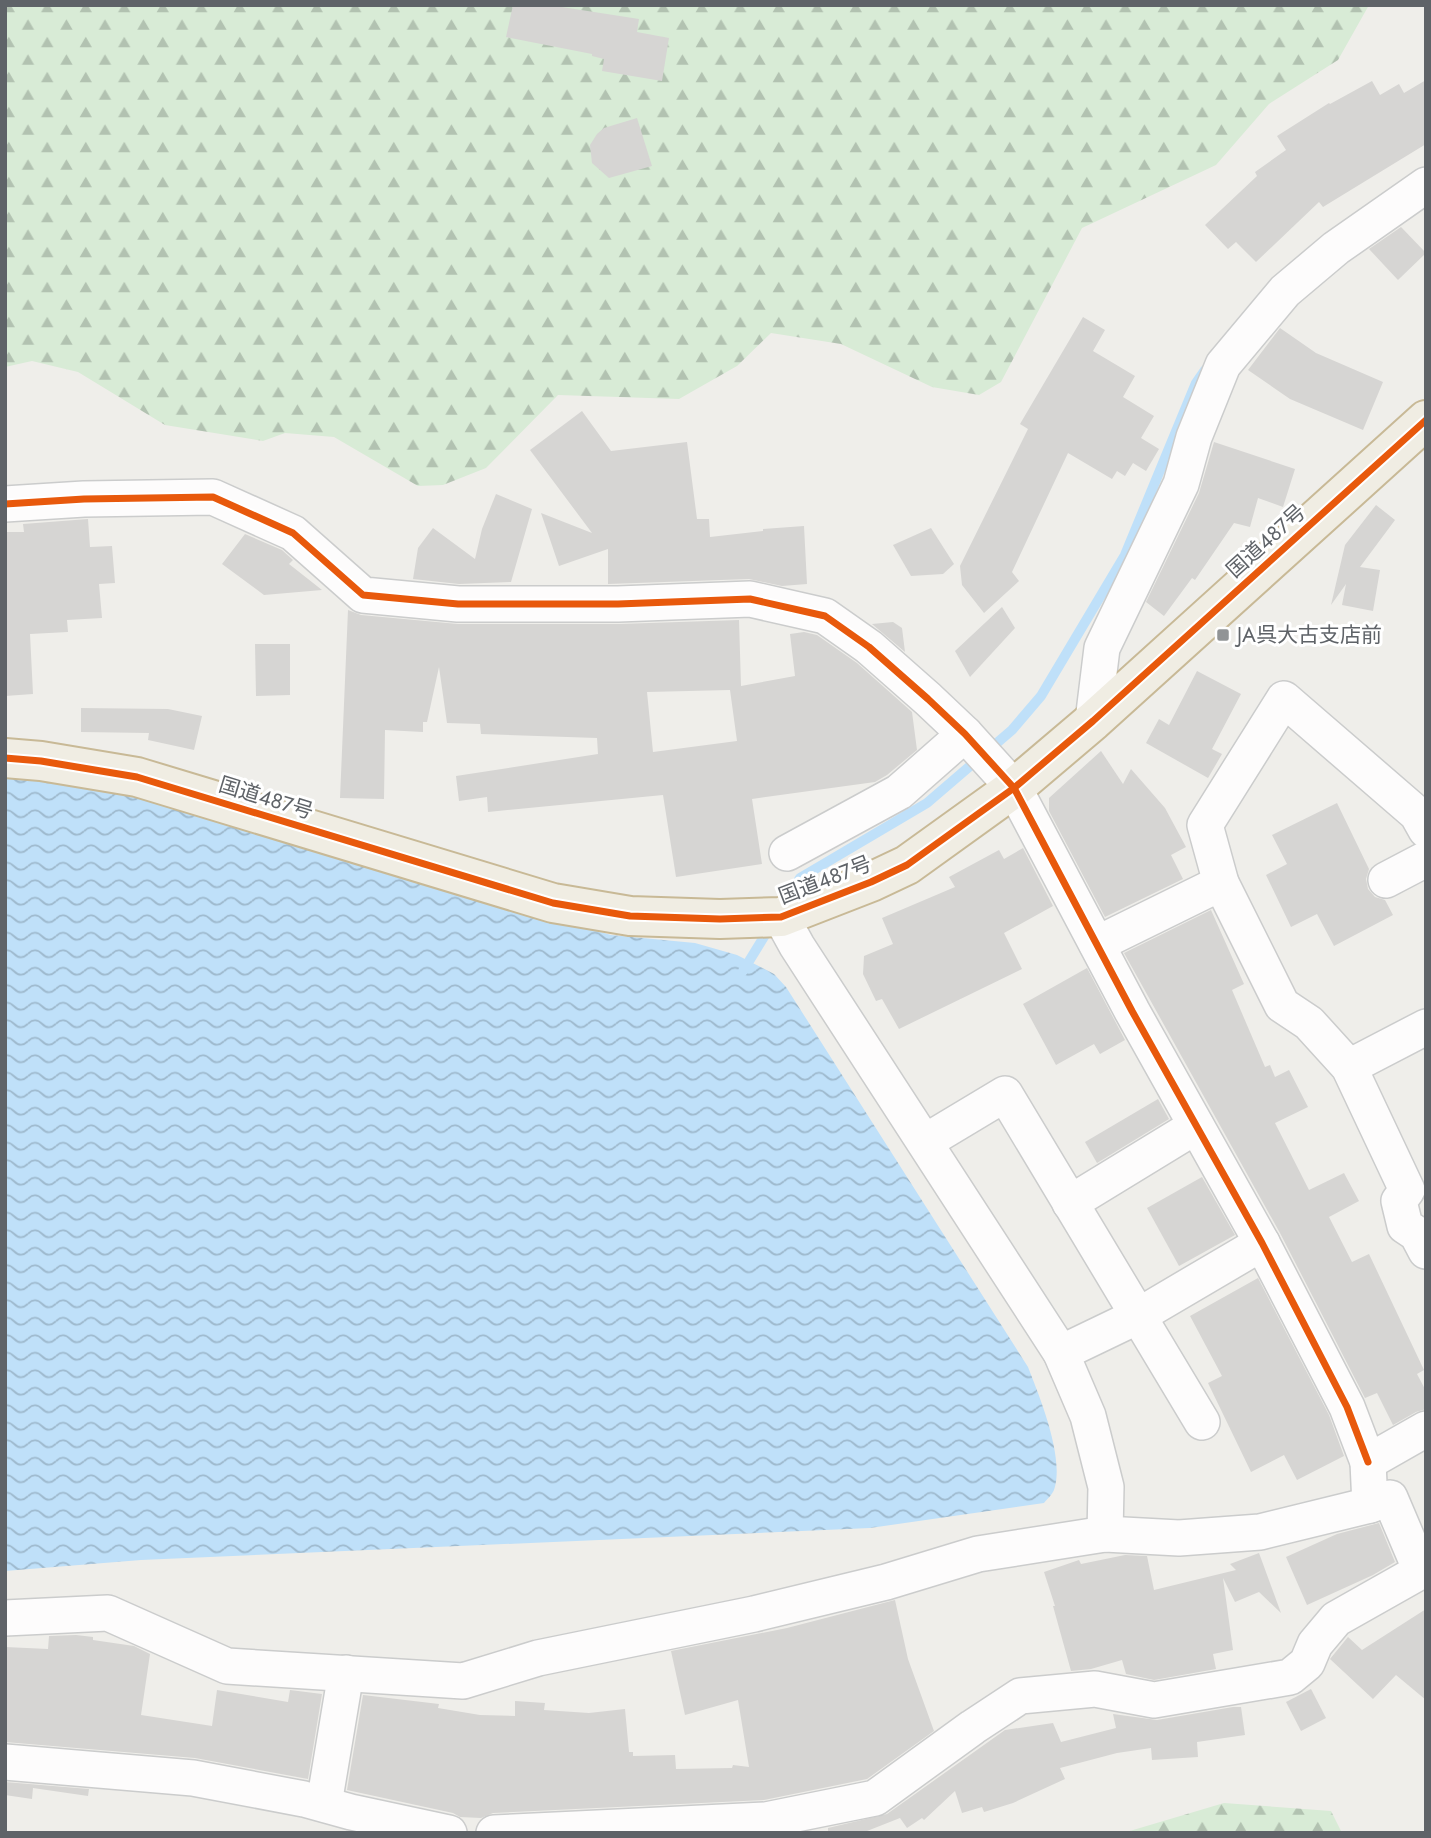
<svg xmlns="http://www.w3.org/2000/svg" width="1431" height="1838" font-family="Jost,'Noto Sans JP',sans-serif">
  <defs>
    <pattern id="forest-firs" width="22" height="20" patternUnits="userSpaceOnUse" patternTransform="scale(1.75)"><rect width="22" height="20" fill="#d8ebd6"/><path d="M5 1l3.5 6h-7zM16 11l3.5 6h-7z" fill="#b2c2b1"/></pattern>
    <pattern id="water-waves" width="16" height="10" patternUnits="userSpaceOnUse" patternTransform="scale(1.75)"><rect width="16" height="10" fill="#bfe0f9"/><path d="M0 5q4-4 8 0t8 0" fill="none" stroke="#9eb9cd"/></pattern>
  </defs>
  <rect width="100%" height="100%" fill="#efeeea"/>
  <g fill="url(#forest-firs)">
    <path d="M5 5H1369L1338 60 1269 104 1216 165 1082 228 1001 382 979 395 932 387 841 344 771 333 737 366 679 399 558 395 486 468 443 485 418 486 334 437 285 433 263 441 165 425 78 372 32 361 5 367Z"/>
    <path d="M1224 1803 1331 1811 1342 1833H1123Z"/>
  </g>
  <path fill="url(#water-waves)" d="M5 774 128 794 611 935 695 943 737 955 774 974 786 987 1028 1367C1040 1398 1065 1458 1054 1490 1052 1495 1047 1499 1044 1503L870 1528 141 1560 5 1571Z"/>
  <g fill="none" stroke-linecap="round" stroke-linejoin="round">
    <g stroke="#bfe0f9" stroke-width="10">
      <path d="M785 903 800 878 927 803 1012 730 1041 696 1125 555 1196 383 1205 370"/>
      <path d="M743 971 770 927"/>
    </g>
  </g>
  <g fill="#d6d5d3" fill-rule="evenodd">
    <path d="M513 5H549L639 19 637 32 669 38 662 81 602 71 604 59 592 56V54L506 37Z"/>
    <path d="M1426 80V144L1323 207 1319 202 1256 262 1236 242 1228 249 1205 225 1257 176 1255 172 1286 150 1277 136 1329 103 1330 104 1372 81 1380 95 1399 84 1404 93Z"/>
    <path d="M637 118 652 166 609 178 592 163 590 145 597 134 604 128Z"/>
    <path d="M1401 227 1426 253 1398 280 1369 249Z"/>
    <path d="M1083 317 1105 330 1093 351 1135 376 1123 397 1154 416 1141 438 1159 449 1146 471 1133 463 1125 476 1117 471 1112 479 1068 453 1012 572 1019 581 984 613 962 585 960 566 1028 429 1020 424Z"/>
    <path d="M1280 328 1316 353 1383 382 1363 430 1290 399 1248 370Z"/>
    <path d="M582 411 611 451 687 442 697 519H709L710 537 763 531V529L804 526 807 584 782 586 749 579 608 584V549L559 566 541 513 592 533 530 450Z"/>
    <path d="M1214 442 1295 469 1283 507 1258 498 1250 527 1234 523 1195 580 1192 578 1164 616 1146 602 1199 493Z"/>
    <path d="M496 494 532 509 511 582 459 584 413 579 418 548 433 528 475 559 482 529Z"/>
    <path d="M1376 505 1395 520 1360 567 1380 570 1373 611 1342 605 1346 584 1331 605 1345 545Z"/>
    <path d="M88 519 90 547 112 546 115 583 99 584 102 618 67 620 68 632 30 634 33 694 5 696V532H24L23 524Z"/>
    <path d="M931 528 954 564 943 574 911 576 893 545Z"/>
    <path d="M245 534 282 550 293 560 289 564 322 590 264 595 222 564Z"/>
    <path d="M1002 607 1015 628 970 677 955 651Z"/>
    <path d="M348 610 361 615 458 624H619L739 620 741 686 795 676 790 634 804 632 817 635 857 663 912 712 917 750 887 775 875 782 752 799 762 864 676 877 663 795 488 812 487 797 459 801 456 776 598 754 597 738 481 734 480 724 447 723 439 667 427 722H423V732L385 730 384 799 340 798ZM730 690 737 741 653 752 647 692Z"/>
    <path d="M893 622 902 628 905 652 872 624Z"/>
    <path d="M255 644H290V695L256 696Z"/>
    <path d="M1197 671 1241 694 1212 749 1222 754 1208 778 1146 743 1159 719 1169 725Z"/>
    <path d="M81 708 168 709 202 716 194 750 148 740 149 733 81 732Z"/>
    <path d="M1101 751 1123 784 1131 769 1165 808 1186 847 1171 855 1183 879 1105 917 1049 811V798Z"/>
    <path d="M1337 803 1369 869 1366 879 1368 889 1375 897 1385 900 1393 915 1334 946 1317 914 1291 927 1266 875 1287 864 1272 835Z"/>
    <path d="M1023 848 1053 906 1004 933 1022 969 899 1029 882 999 876 1001 863 974 864 956 893 944 882 918 955 887 949 877 999 850 1004 859Z"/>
    <path d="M1211 910 1244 984 1232 990 1265 1067 1270 1065 1275 1077 1289 1070 1308 1107 1275 1123 1309 1190 1344 1173 1359 1201 1329 1217 1352 1262 1369 1254 1424 1370 1417 1374 1426 1391V1409L1416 1412 1393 1425 1377 1393 1365 1398 1280 1233 1124 953Z"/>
    <path d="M1087 968 1125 1040 1100 1054 1094 1044 1056 1065 1023 1004Z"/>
    <path d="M1158 1099 1169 1119 1097 1163 1085 1142Z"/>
    <path d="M1202 1177 1235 1235 1179 1266 1147 1208Z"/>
    <path d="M1258 1278 1329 1415 1344 1456 1297 1480 1284 1455 1251 1472 1208 1383 1222 1376 1190 1316Z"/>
    <path d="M1379 1523 1395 1562 1373 1575 1307 1605 1286 1557 1337 1534Z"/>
    <path d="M1259 1553 1281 1613 1259 1592 1235 1602 1223 1578 1233 1650 1213 1654 1216 1669 1154 1680 1126 1674 1122 1660 1091 1669 1071 1671 1053 1606H1055L1044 1572 1079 1560 1081 1564 1125 1555 1147 1556 1154 1590 1236 1570 1230 1564Z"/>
    <path d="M895 1600 908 1659 934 1731 867 1779 764 1800 493 1813 481 1818 460 1817 453 1813 347 1790 363 1695 439 1704 438 1708 480 1715 515 1716V1701L545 1703 544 1710 589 1713 625 1709 629 1752H633V1756L675 1755 676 1769 732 1768 733 1765 749 1767 738 1700 685 1715 671 1651 787 1628Z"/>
    <path d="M1426 1609V1700L1396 1675 1373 1699 1330 1659 1348 1637 1362 1650Z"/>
    <path d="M76 1635 93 1637V1640L134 1646 150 1654 141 1715 212 1726 217 1690 288 1702 290 1690 322 1694 308 1779 195 1758 5 1742V1647L48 1649 49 1636Z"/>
    <path d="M1311 1689 1326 1718 1301 1731 1286 1702Z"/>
    <path d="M1233 1707H1241L1245 1735 1197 1742 1198 1757 1152 1760 1151 1748 1117 1753 1060 1768 1065 1779 1013 1803 984 1812 982 1807 962 1813 955 1791 924 1820 922 1818 907 1828 900 1818 862 1833H828V1828L887 1814 1005 1730 1053 1723 1061 1742 1116 1728 1113 1714 1157 1720Z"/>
    <path d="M5 1782 89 1789 88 1796 33 1788 32 1799 5 1795Z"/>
  </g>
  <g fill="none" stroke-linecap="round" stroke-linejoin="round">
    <defs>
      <g id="minor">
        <path d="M5 504 84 499 213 497 293 533 363 595 458 604H618L750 599 825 616 869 647 928 699 965 734 1014 788 1132 1011 1262 1243 1347 1407 1368 1462"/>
        <path d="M1093 721 1102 648 1181 484 1194 437 1223 365 1285 291 1336 248 1426 185"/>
        <path d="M1426 830 1417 814 1284 699 1205 825 1221 883 1282 1005 1309 1023 1349 1067 1407 1190 1399 1201 1405 1226 1417 1234 1426 1251"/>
        <path d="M787 853 899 792 965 734"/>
        <path d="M1386 880 1426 859"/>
        <path d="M781 917 797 946 1061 1353 1088 1416 1106 1487 1105 1534"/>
        <path d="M1097 944 1221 883"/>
        <path d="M1349 1067 1426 1027"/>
        <path d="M925 1142 1005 1094 1202 1422"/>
        <path d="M1070 1203 1196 1126"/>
        <path d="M1061 1353 1138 1316 1262 1243"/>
        <path d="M5 1618 108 1613 227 1666 463 1681 538 1658 754 1614 886 1582 978 1554 1105 1534 1179 1538 1260 1532 1370 1505 1368 1462 1426 1429"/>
        <path d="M5 1762 193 1778 304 1799 351 1812 449 1833"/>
        <path d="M324 1804 346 1673"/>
        <path d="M494 1833 766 1820 875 1798 973 1727 1020 1696 1095 1689 1154 1700 1290 1677 1307 1663 1315 1644 1336 1619 1421 1571 1390 1498 1370 1505"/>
      </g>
      <path id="highway" d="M5 758 41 761 137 777 553 903 630 916 720 919 781 917 871 882 907 865 1014 788 1093 721 1426 420"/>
    </defs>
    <use href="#minor" stroke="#cbcccc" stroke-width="38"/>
    <use href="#highway" stroke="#c8b996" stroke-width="42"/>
    <use href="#minor" stroke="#fdfcfc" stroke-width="35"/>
    <use href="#highway" stroke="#f0ede3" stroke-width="38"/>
    <defs>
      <g id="cycleway">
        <path d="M5 504 84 499 213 497 293 533 363 595 458 604H618L750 599 825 616 869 647 928 699 965 734 1014 788 1132 1011 1262 1243 1347 1407 1368 1462"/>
        <path d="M5 758 41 761 137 777 553 903 630 916 720 919 781 917 871 882 907 865 1014 788 1093 721 1426 420"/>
      </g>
    </defs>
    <use href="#cycleway" stroke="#fff" stroke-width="11"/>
    <use href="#cycleway" stroke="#e8590c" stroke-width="7"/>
  </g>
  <rect fill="#919496" stroke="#fff" stroke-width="2.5" x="1216" y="628" width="14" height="14" rx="3.5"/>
  <g text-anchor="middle" stroke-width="6" stroke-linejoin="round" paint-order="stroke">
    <g font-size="21" fill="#5f6368" stroke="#fff">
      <text transform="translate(1266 541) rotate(-42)" y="7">国道487号</text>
      <text transform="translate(266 798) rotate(17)" y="7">国道487号</text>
      <text transform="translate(825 880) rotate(-21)" y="7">国道487号</text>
    </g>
    <g font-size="21" fill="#5f6368" stroke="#fff" text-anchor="start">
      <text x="1237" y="642">JA呉大古支店前</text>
    </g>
  </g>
  <rect width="1431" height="1838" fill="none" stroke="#5f6368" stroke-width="14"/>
</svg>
